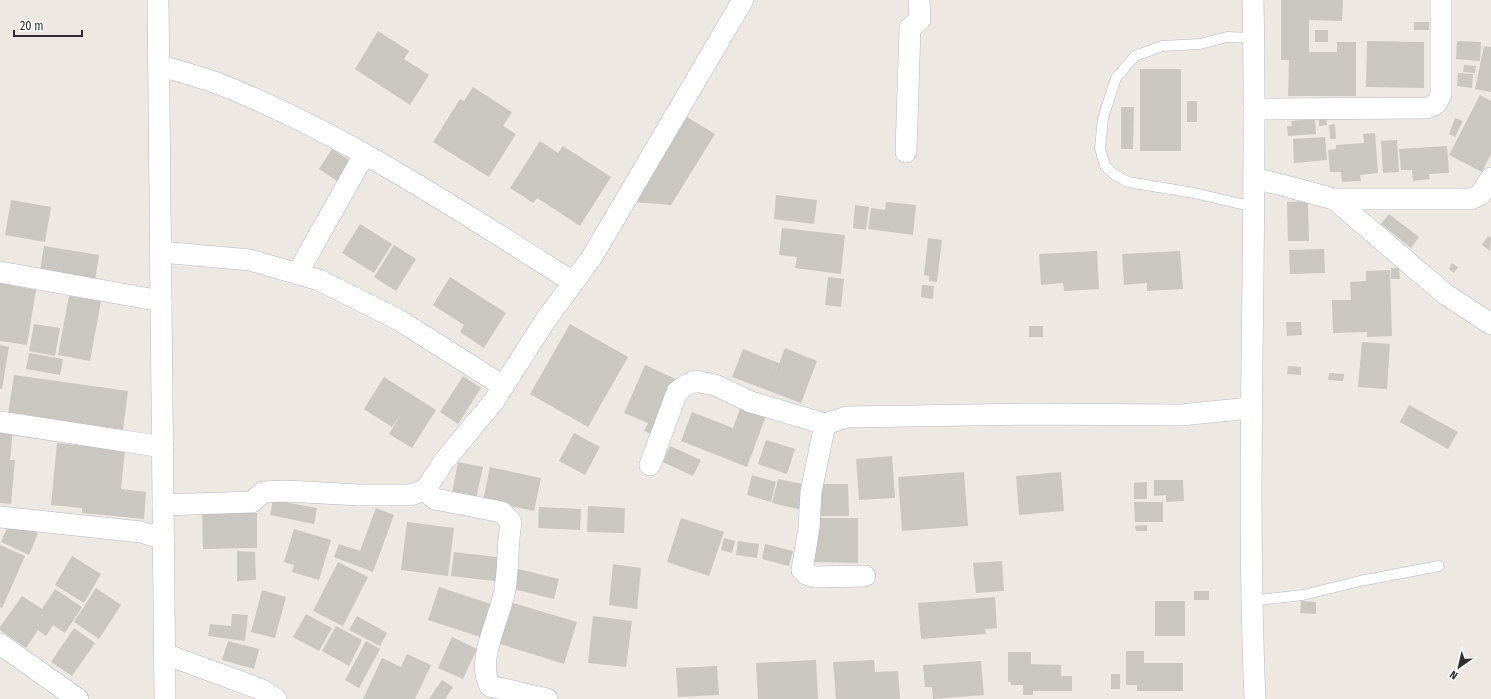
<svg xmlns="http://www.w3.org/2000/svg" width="1491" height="699" font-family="'Fira Sans Condensed',sans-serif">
  <rect width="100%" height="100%" fill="#eee8e2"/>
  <g fill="#cac6c0">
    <path d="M1281 0H1343L1342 21 1309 20V52H1337V42H1356V96H1288L1289 60H1281Z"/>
    <rect x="1414" y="22" width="15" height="8"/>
    <rect x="1315" y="30" width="13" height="12"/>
    <path d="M378 31 409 51 404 59 429 75 410 105 355 69Z"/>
    <path d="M1367 41 1424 42V88L1366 87Z"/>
    <path d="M1457 41 1481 42 1480 61 1456 59Z"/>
    <path d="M1484 46 1491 47V92L1475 89Z"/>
    <path d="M1464 65 1476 66 1475 73 1463 72Z"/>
    <rect x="1140" y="69" width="41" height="82"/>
    <path d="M1458 73 1473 74 1472 88 1457 86Z"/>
    <path d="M473 87 512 112 503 126 516 134 489 177 433 142 460 99 464 101Z"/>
    <path d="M1480 95 1491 101V154L1482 172 1449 155Z"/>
    <rect x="1187" y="101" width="10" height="21"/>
    <path d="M1121 107H1134L1133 149H1121Z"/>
    <path d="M1326 115 1327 125 1319 126V116Z"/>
    <path d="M687 117 715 134 671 205 634 202Z"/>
    <path d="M1455 118 1463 121 1455 137 1449 134Z"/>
    <path d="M1315 119 1316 134 1288 136 1287 126H1292L1291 121Z"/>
    <path d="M1335 124 1336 139H1330L1329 125Z"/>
    <path d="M1375 133 1378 173 1360 175 1361 181 1342 182 1341 172H1330L1328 150 1336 149V145L1364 143 1363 134Z"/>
    <path d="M1325 137 1327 160 1294 163 1293 139Z"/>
    <path d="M1397 140 1399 172 1383 173 1381 141Z"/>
    <path d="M540 141 558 153 563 146 611 177 580 226 537 198 533 203 510 188Z"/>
    <path d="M1447 146 1449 173 1429 174 1430 179 1413 181 1412 170H1401L1399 149Z"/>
    <path d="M332 149 349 160 337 181 319 169Z"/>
    <path d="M776 195 817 200 814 224 774 219Z"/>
    <path d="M11 200 51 207 45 242 5 235Z"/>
    <path d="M1308 201 1309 241H1288L1287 202Z"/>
    <path d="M886 202 916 205 913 235 868 229 871 208 885 210Z"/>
    <path d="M855 205 869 207 866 230 853 228Z"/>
    <path d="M1389 214 1419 237 1411 248 1381 224Z"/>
    <path d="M360 224 392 244 374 273 342 253Z"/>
    <path d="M782 228 845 235 841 274 795 268 797 257 779 255Z"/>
    <path d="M1488 236 1491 238 1490 251 1482 245Z"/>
    <path d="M928 238 942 240 937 282 929 281V276L924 275Z"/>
    <path d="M394 245 416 259 396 291 374 277Z"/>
    <path d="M44 246 99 255 95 280 40 271Z"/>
    <path d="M1324 249 1325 273 1290 274 1289 250Z"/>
    <path d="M1097 251 1099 289 1064 291 1063 283 1041 285 1039 254Z"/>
    <path d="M1180 251 1183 289 1147 291V283L1124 285 1122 254Z"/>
    <path d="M1452 263 1458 267 1454 273 1449 269Z"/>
    <path d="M1391 268H1399L1400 279H1391Z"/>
    <path d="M1390 270 1392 336 1367 337V332L1333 333 1332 300H1351L1350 282 1366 281V271Z"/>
    <path d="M450 277 506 313 484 348 460 332 464 325 433 305Z"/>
    <path d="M828 277 844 279 841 307 825 305Z"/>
    <path d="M0 283 36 290 27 345 0 341Z"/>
    <path d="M922 285 934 286 933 299 921 297Z"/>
    <path d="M69 296 101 301 90 361 58 355Z"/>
    <path d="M1286 322H1301L1302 335 1287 336Z"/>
    <path d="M34 324 60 328 55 356 29 351Z"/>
    <path d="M570 324 628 357 588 427 530 394Z"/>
    <rect x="1029" y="326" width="14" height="11"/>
    <path d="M1362 342 1390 344 1387 389 1358 387Z"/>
    <path d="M0 345 9 347 2 389H0Z"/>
    <path d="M785 348 817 361 801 403 732 377 743 349 779 363 770 388Z"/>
    <path d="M29 353 63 359 60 375 26 369Z"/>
    <path d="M645 365 678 380 654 435 644 431 648 423 624 413Z"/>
    <path d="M1288 366 1301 367V375L1287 374Z"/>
    <path d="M1329 373 1344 374 1343 381 1328 380Z"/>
    <path d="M14 375 128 391 123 430 8 414Z"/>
    <path d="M463 376 481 388 458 424 440 412Z"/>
    <path d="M384 377 436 410 412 448 389 434 401 414 392 427 364 409Z"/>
    <path d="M1409 405 1458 432 1448 449 1400 422Z"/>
    <path d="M741 406 766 416 747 467 681 441 692 412 733 428Z"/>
    <path d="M0 427 13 429 10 460H15L11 504 0 503Z"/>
    <path d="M574 433 600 447 585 475 559 461Z"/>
    <path d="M766 440 795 449 787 474 758 464Z"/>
    <path d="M57 443 125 450 121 489 146 492 144 519 82 513V508L51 505Z"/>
    <path d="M670 446 701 460 693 476 663 462Z"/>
    <path d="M892 456 895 498 859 500 856 459Z"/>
    <path d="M458 462 483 467 476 499 452 494Z"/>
    <path d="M490 467 541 478 534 511 483 500Z"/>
    <path d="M964 472 968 526 902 531 898 477Z"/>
    <path d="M1061 472 1064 511 1019 515 1016 476Z"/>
    <path d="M752 475 776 482 771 502 747 495Z"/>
    <path d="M778 479 807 485 801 510 772 503Z"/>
    <path d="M1154 480H1183L1184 501 1166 502V495L1154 496Z"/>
    <path d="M1147 482V499H1134V483Z"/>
    <path d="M819 484H848L849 516H820Z"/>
    <path d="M273 500 317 508 314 524 270 515Z"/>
    <path d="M1134 502H1163V522H1135Z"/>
    <path d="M588 506 625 508 624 533 587 532Z"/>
    <path d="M539 507 581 509 580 530 538 528Z"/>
    <path d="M376 508 394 515 373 572 334 557 339 544 360 551Z"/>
    <path d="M202 513H257V548L203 549Z"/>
    <path d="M681 518 724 532 709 576 667 562Z"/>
    <path d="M813 518H858V563L813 562Z"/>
    <path d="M10 521 38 533 29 555 1 542Z"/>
    <path d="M407 522 454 528 448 576 401 570Z"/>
    <path d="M1147 525V531H1136L1135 526Z"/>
    <path d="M294 529 331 540 319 580 292 572 294 565 284 562Z"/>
    <path d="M724 538 735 541 732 553 721 550Z"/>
    <path d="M738 541 759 544 757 558 736 555Z"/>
    <path d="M765 544 793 551 789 566 762 559Z"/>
    <path d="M0 545 25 556 2 608 0 607Z"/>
    <path d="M237 551 255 552 256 580 237 581Z"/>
    <path d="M454 552 505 558 502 582 451 576Z"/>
    <path d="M72 556 101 574 84 603 55 585Z"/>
    <path d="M1002 561 1004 591 976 593 973 563Z"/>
    <path d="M338 562 368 577 343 626 313 611Z"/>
    <path d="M613 564 641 568 637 609 609 605Z"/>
    <path d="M514 568 559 579 554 599 509 588Z"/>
    <path d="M439 587 497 606 487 639 428 620Z"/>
    <path d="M96 588 121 605 99 639 74 622Z"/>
    <path d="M55 589 82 607 65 633 53 625 46 636 38 630 26 648 0 630V627L22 596 42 609Z"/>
    <path d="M262 590 286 597 275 638 251 632Z"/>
    <rect x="1194" y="591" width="15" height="9"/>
    <path d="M995 597 997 628 985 629 986 634 921 639 918 603Z"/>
    <rect x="1155" y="601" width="30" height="35"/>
    <path d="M1301 601 1316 602V614L1300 613Z"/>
    <path d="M510 602 577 622 564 664 497 643Z"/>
    <path d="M232 614 248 615 245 641 208 636 210 624 231 626Z"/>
    <path d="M306 614 332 628 319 651 293 637Z"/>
    <path d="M357 616 387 633 380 646 349 630Z"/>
    <path d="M593 616 632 621 626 667 588 663Z"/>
    <path d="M336 626 362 640 349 666 322 651Z"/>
    <path d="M74 628 95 643 72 676 51 662Z"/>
    <path d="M452 637 477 649 463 679 438 668Z"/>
    <path d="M228 641 259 649 254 669 222 660Z"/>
    <path d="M366 641 380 649 359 688 345 680Z"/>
    <path d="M1126 651H1144V663H1183V691H1137V685H1126Z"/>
    <path d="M1008 652H1031V664L1061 665V676H1072V691H1033V695H1023V685H1011L1010 681 1008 682Z"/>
    <path d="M407 654 431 665 415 699H363L382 658 401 667Z"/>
    <path d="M816 660 818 699H758L756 663Z"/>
    <path d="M874 660 875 672 898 671 900 699H836L833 662Z"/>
    <path d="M981 661 984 695 933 699 932 687H925L923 665Z"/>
    <path d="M717 666 719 695 678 697 676 668Z"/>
    <rect x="1111" y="674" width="9" height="15"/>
    <path d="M442 680 453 687 445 699H429Z"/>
  </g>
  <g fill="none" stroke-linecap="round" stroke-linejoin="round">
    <defs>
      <g id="lane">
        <path d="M1254 38 1227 37 1200 44 1162 46 1135 56 1116 78 1103 118 1100 148 1105 166 1115 175 1128 182 1194 193 1254 207"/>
        <path d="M1250 601 1303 595 1360 581 1439 566"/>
      </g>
      <g id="street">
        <path d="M158 0 165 699"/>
        <path d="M1253 0C1258 233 1245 466 1255 699"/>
        <path d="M159 65C180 72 202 77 222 85 347 135 460 211 573 282"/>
        <path d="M1254 109 1427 108 1436 104 1441 95V0"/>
        <path d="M906 152 910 28 920 20 919 0"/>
        <path d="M1255 178 1334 199H1471L1480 195 1491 178"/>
        <path d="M1334 199 1445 294 1491 324"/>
        <path d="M161 252 250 260 319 280 399 320 503 386"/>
        <path d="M0 272 161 301"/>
        <path d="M297 274 364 155"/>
        <path d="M0 422 163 447"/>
        <path d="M825 424 811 492 809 528 802 570 806 574 814 577 865 576"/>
        <path d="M650 465 677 392 685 386 695 381 715 385 751 402 825 424 847 417 1028 414 1181 415 1250 408"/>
        <path d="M425 490 435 499 502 512 511 522C507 544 509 566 505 589 501 617 475 660 490 686L547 699"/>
        <path d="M163 505 252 502 263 492 286 491 359 495H410L425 490 445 460 494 401 545 321 592 257 743 0"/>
        <path d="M0 517 141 532 164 539"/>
        <path d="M0 644 78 699"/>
        <path d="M165 654 260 689 276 699"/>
      </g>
    </defs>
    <use href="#lane" stroke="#b5b8c0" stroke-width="11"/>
    <use href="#street" stroke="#b5b8c0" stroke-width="22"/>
    <use href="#lane" stroke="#fff" stroke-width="10"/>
    <use href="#street" stroke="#fff" stroke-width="21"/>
  </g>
  <g transform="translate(1459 667) rotate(214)" stroke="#ffffff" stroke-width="3" paint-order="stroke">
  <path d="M0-3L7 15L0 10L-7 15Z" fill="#2e2e2e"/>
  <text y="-6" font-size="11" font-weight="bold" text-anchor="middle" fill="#2e2e2e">N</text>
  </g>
  <path d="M14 30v6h68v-6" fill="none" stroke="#2e2e2e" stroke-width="2"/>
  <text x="20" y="30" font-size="12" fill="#2e2e2e" stroke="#ffffff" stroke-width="3" paint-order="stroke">20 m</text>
</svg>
